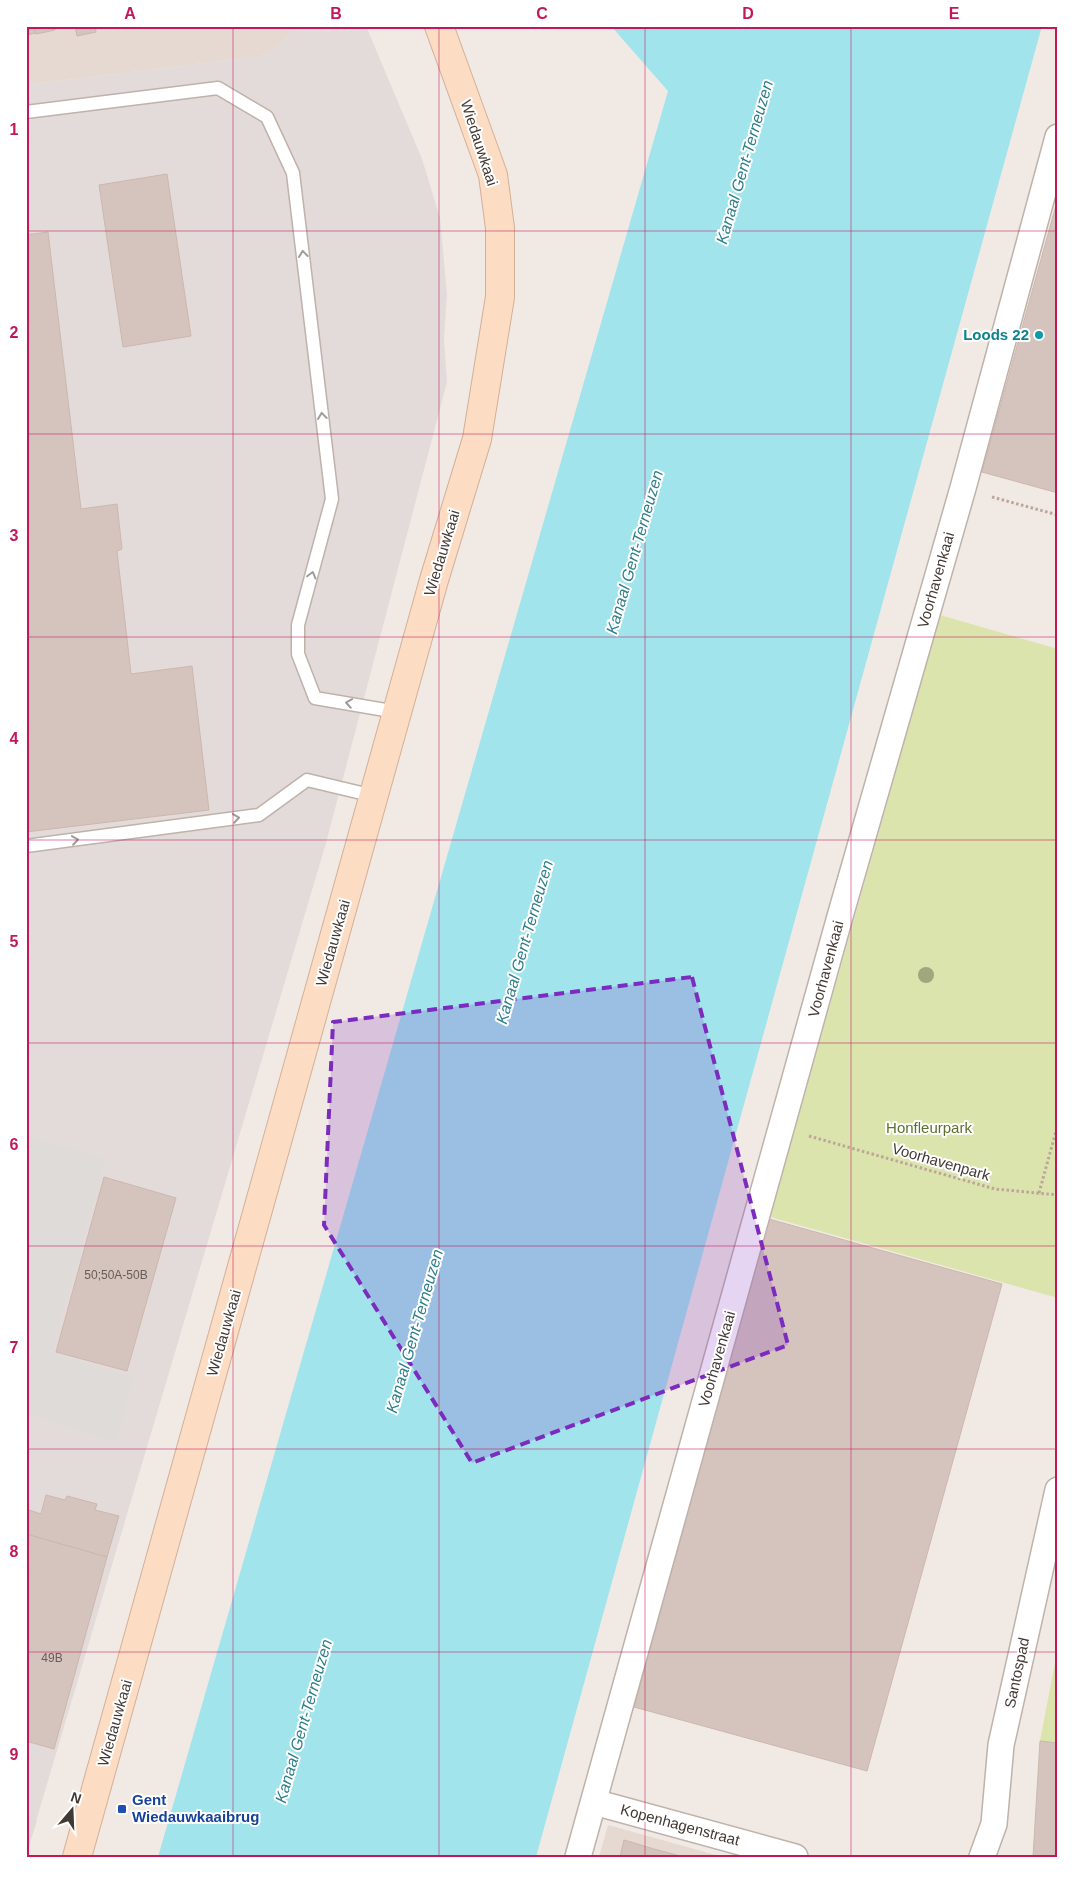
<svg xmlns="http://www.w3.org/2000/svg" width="1084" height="1883" font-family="Arial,sans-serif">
  <rect width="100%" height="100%" fill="#f1e9e4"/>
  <g fill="#e5d9d2">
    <path d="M26 26H300L278 45 261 56 26 85Z"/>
    <path d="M608 1825 723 1857H599Z"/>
  </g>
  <path fill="#e3dbd9" d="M300 26H366L422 159 440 218 447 294 444 338 447 382 326 843 26 1855V85L261 56 278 45Z"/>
  <g fill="#dce4ae">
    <path d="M940 615 1058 649V1298L770 1217Z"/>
    <path d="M1058 1647V1743L1040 1741Z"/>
  </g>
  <g fill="#dfdbd9">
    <path d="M26 1136 106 1159 51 1353 133 1377 116 1442 26 1412Z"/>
    <path d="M26 1818 37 1821 26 1855Z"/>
  </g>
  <path fill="#a2e4ec" d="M611 26H1042L536 1857H158L668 91Z"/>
  <g fill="#d5c4bd" stroke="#ccb7ae">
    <path d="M26 26H34L36 33 26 35Z"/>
    <path d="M34 26H55V30L36 34Z"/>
    <path d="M75 26H95L96 32 77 36Z"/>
    <path d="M167 174 191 336 123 347 99 185Z"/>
    <path d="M1058 198V493L982 472Z"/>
    <path d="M48 232 81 509 117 504 122 549 117 551 131 674 192 666 209 810 26 832V235Z"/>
    <path d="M104 1177 176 1198 127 1371 56 1352Z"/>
    <path d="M769 1219 1002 1284 867 1771 634 1707Z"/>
    <path d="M46 1495 65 1500 67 1496 97 1504 95 1510 119 1516 107 1557 26 1534V1509L41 1514Z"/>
    <path d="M26 1534 107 1557 54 1749 26 1741Z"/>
    <path d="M1040 1741 1058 1743V1857H1033Z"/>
    <path d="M624 1840 654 1849 684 1857H620Z"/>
  </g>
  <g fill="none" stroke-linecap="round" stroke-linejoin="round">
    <defs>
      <g id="lane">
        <path d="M26 112 218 88 267 117 293 173 332 499 298 625V654L315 698 397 712"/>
        <path d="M26 846 259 815 307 780 374 796"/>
      </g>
      <g id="street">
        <path d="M594 1802 795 1857"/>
        <path d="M578 1857 841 913 963 488 1058 137"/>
        <path d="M982 1857 994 1824 1001 1745 1058 1490"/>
      </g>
      <path id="secondary" d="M77 1857 434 580 477 439 500 297V228L493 175 439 26"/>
    </defs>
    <use href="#lane" stroke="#bfb2aa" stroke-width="15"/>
    <use href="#street" stroke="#bfb2aa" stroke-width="28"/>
    <use href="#secondary" stroke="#d2b098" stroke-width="30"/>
    <g stroke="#bda599" stroke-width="3" stroke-dasharray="2.5 2.5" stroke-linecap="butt">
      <path d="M992 497 1058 515"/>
      <path d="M809 1136 995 1189 1058 1195"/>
      <path d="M1039 1193 1058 1124"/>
    </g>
    <use href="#lane" stroke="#fff" stroke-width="12"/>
    <use href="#street" stroke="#fff" stroke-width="25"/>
    <use href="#secondary" stroke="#fcddc3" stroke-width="28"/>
  </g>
  <circle fill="#9ea77e" cx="926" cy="975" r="8"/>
  <defs><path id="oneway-chevron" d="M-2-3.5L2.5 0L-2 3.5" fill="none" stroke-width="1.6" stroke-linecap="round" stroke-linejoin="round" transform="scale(1.25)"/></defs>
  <g stroke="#a19c9a">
    <use href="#oneway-chevron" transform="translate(303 254) rotate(-97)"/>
    <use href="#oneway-chevron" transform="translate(322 416) rotate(-97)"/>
    <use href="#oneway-chevron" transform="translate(312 575) rotate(-75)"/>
    <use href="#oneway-chevron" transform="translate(349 703) rotate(-171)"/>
    <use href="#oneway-chevron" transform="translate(236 818) rotate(-8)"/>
    <use href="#oneway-chevron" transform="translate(75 840) rotate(-8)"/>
  </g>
  <path fill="#7b2cbf" fill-opacity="0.2" stroke="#7b2cbf" stroke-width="4" stroke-dasharray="10 6" stroke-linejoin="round" d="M692 977 788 1345 472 1463 324 1225 333 1022Z"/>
  <path fill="none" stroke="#c2185b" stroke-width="1" stroke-opacity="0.55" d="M233 26V1857M439 26V1857M645 26V1857M851 26V1857M26 231H1058M26 434H1058M26 637H1058M26 840H1058M26 1043H1058M26 1246H1058M26 1449H1058M26 1652H1058"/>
  <circle fill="#0f9aa8" stroke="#fff" stroke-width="2" cx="1039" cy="335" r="5"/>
  <rect fill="#1a4fb4" stroke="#fff" stroke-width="2" x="117" y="1804" width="10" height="10" rx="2.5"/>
  <g text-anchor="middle" stroke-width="4" stroke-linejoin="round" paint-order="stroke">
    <g font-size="12" fill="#685c56">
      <text x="116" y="1279">50;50A-50B</text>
      <text x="52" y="1662">49B</text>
    </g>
    <g font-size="15" fill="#433934" stroke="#fff">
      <text transform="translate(479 143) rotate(72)" y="5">Wiedauwkaai</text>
      <text transform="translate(442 553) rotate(-73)" y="5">Wiedauwkaai</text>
      <text transform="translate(936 580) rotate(-74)" y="5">Voorhavenkaai</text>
      <text transform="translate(333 943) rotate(-74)" y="5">Wiedauwkaai</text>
      <text transform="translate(826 969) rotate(-75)" y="5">Voorhavenkaai</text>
      <text transform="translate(941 1162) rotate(16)" y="5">Voorhavenpark</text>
      <text transform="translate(224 1333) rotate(-74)" y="5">Wiedauwkaai</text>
      <text transform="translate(717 1359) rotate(-74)" y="5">Voorhavenkaai</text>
      <text transform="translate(1017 1673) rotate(-78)" y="5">Santospad</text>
      <text transform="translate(115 1723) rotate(-74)" y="5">Wiedauwkaai</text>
      <text transform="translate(680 1825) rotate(15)" y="5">Kopenhagenstraat</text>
    </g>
    <g font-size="15" font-weight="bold" fill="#0d838f" stroke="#fff" text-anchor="end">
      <text x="1029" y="340">Loods 22</text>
    </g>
    <g font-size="15" fill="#5b712b" stroke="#fff">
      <text x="929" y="1133">Honfleurpark</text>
    </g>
    <g font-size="15" font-weight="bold" fill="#164399" stroke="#fff" text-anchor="start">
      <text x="132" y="1805">Gent<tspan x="132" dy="17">Wiedauwkaaibrug</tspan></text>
    </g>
    <g font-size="16" font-style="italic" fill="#2c7f8b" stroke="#fff">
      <text transform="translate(744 162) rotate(-74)" y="6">Kanaal Gent-Terneuzen</text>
      <text transform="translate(634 552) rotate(-74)" y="6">Kanaal Gent-Terneuzen</text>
      <text transform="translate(524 942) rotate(-74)" y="6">Kanaal Gent-Terneuzen</text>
      <text transform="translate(414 1331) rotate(-74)" y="6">Kanaal Gent-Terneuzen</text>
      <text transform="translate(303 1721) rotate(-74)" y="6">Kanaal Gent-Terneuzen</text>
    </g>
  </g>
  <rect width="1084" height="1883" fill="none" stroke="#ffffff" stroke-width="55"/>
  <g transform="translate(72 1810) rotate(19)" stroke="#ffffff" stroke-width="4" paint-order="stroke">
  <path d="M0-4L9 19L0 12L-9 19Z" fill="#433934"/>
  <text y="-8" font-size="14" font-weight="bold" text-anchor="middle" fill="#433934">N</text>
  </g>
  <rect x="28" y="28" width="1028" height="1828" fill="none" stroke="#c2185b" stroke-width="2"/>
  <g font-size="16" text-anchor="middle" font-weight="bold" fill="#c2185b">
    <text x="130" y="19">A</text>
    <text x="336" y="19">B</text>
    <text x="542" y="19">C</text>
    <text x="748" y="19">D</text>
    <text x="954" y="19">E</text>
    <text x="14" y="135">1</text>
    <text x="14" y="338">2</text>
    <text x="14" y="541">3</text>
    <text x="14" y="744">4</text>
    <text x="14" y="947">5</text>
    <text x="14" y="1150">6</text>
    <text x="14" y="1353">7</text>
    <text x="14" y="1557">8</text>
    <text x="14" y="1760">9</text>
  </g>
</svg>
